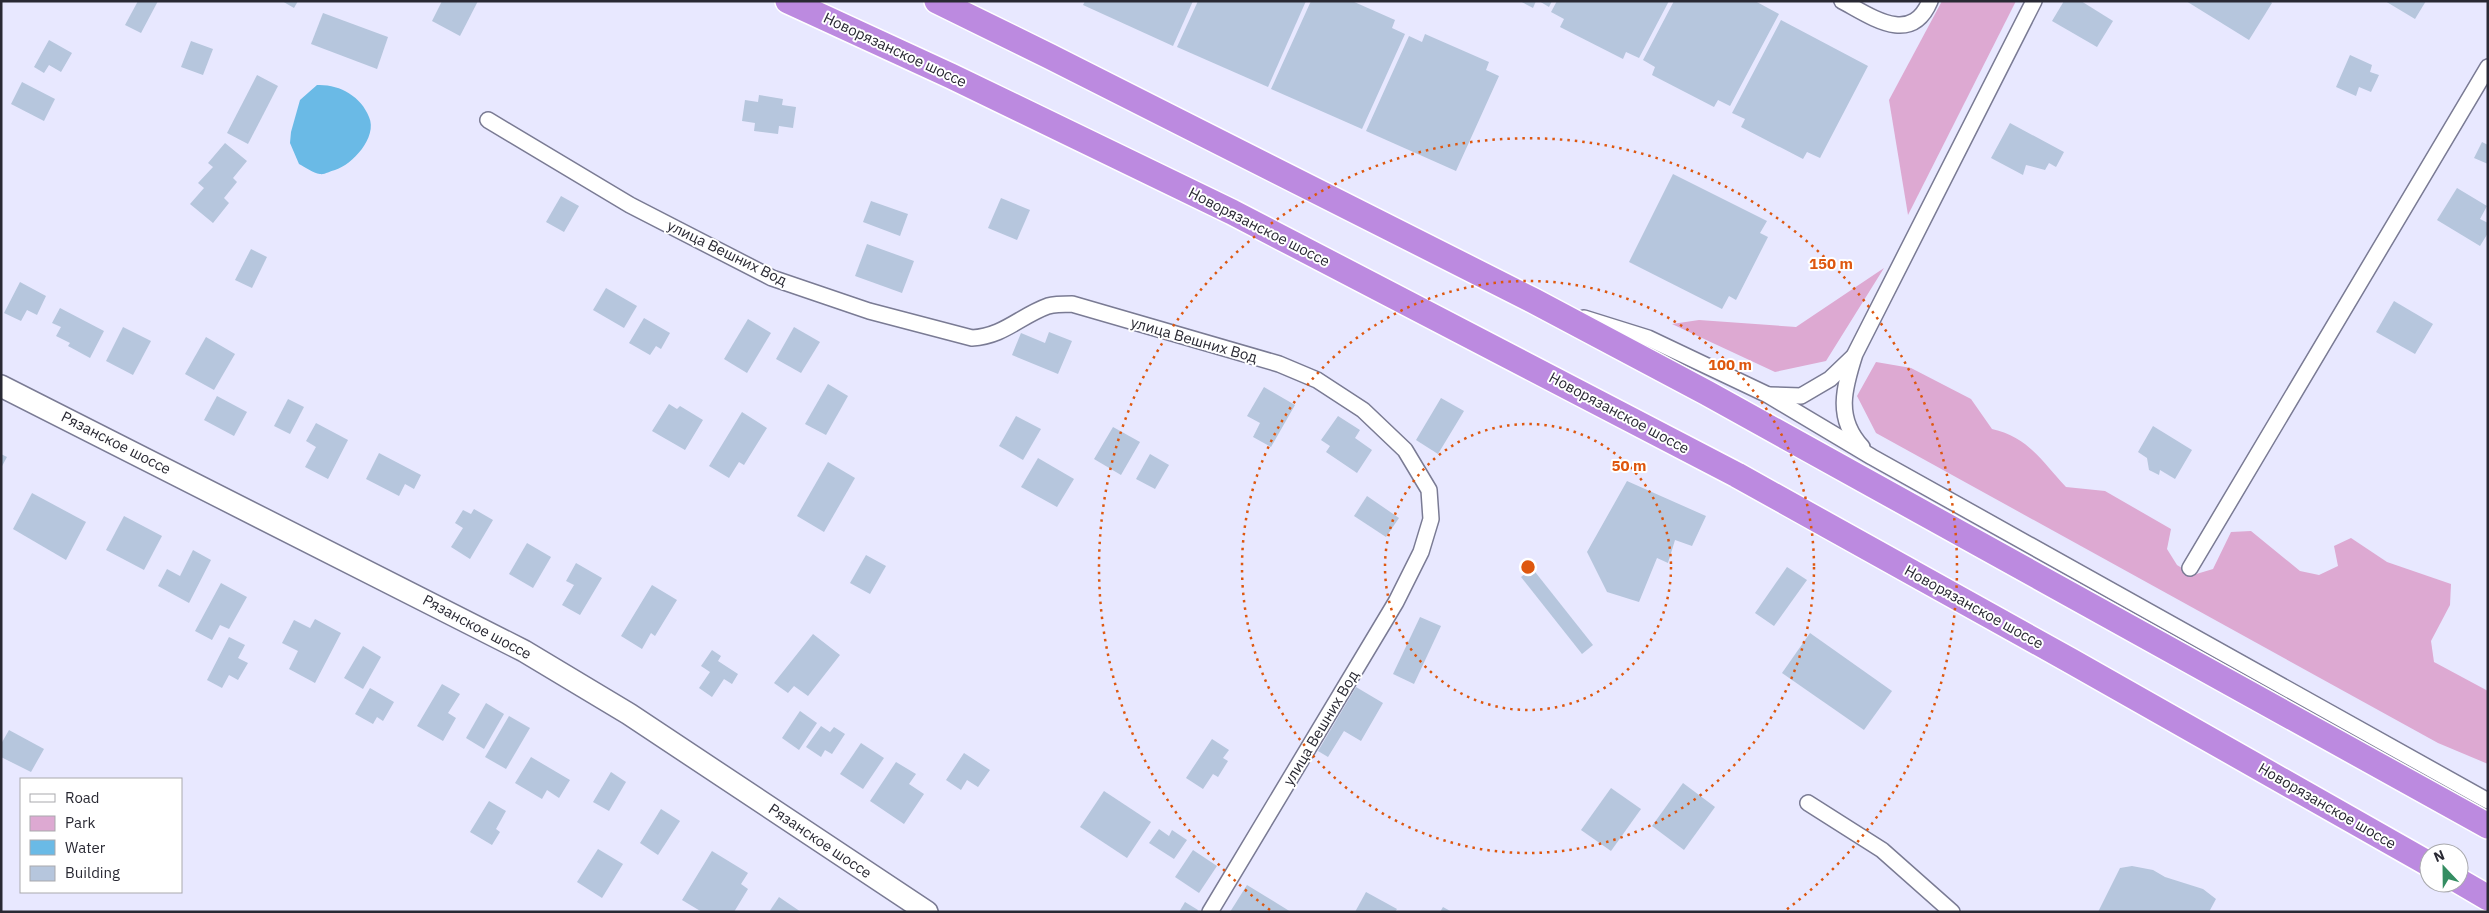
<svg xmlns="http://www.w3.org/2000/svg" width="2489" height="913" font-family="'IBM Plex Sans',sans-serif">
  <rect width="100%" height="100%" fill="#e8e8ff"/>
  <g fill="#dda9d2">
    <path d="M1942 1H2016L1908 215 1889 100Z"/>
    <path d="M1884 268 1826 361 1775 372 1672 324 1699 320 1796 327Z"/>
    <path d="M1876 362 1911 368 1971 399 1992 429C2028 437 2042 461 2066 487L2105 491 2171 529 2167 549 2177 565 2193 575 2213 569 2231 532 2251 531 2300 571 2319 575 2338 566 2334 546 2351 538 2387 562 2451 584 2450 605 2431 641 2434 662 2488 691V764L2438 743 1876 433 1857 396Z"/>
  </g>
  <path fill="#6abae6" d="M317 85C339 84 361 96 369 117 378 137 352 165 335 170 330 171 324 175 320 174 313 173 305 167 299 164L290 143 291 132 300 100Z"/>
  <g fill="#b6c6dd">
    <path d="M138 1H158L141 33 125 25Z"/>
    <path d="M282 1H298L294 8Z"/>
    <path d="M442 1H478L460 36 432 21Z"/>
    <path d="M1085 1H1193L1173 46 1083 5Z"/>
    <path d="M1198 1H1306L1268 87 1177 47Z"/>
    <path d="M1311 1H1352L1395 20 1392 28 1405 34 1362 129 1271 89Z"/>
    <path d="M1520 1H1536L1533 8Z"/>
    <path d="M1539 1H1552L1549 7Z"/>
    <path d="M1557 1H1669L1639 58 1626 52 1623 59 1560 27 1564 19 1551 12Z"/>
    <path d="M1674 1H1755L1779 14 1730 106 1718 100 1714 107 1652 75 1655 67 1643 60Z"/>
    <path d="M2064 1H2081L2113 21 2097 47 2052 21Z"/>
    <path d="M2186 1H2270L2272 3 2249 40Z"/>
    <path d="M2385 1H2426L2415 19Z"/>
    <path d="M323 13 388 37 377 69 311 44Z"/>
    <path d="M1781 20 1868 66 1820 158 1807 152 1803 159 1741 127 1745 119 1732 113Z"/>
    <path d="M1425 34 1489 62 1486 70 1499 76 1456 171 1366 131 1409 36 1422 42Z"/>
    <path d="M49 40 72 53 61 72 49 65 44 73 34 67Z"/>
    <path d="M191 41 213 49 203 75 181 67Z"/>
    <path d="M2350 55 2372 65 2370 72 2379 75 2371 92 2359 87 2356 96 2336 87Z"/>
    <path d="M257 75 278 86 248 144 227 133Z"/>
    <path d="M22 82 55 99 44 121 11 104Z"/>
    <path d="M759 95 783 99 782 105 796 107 793 128 779 126 778 134 754 131 755 123 742 121 745 100 758 102Z"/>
    <path d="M2010 123 2064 152 2056 167 2049 163 2045 170 2026 165 2023 175 1991 158Z"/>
    <path d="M2482 142 2488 145V164L2474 158Z"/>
    <path d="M225 143 247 161 233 178 237 182 224 198 229 203 213 223 190 204 204 188 198 183 213 167 208 163Z"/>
    <path d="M1673 174 1767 221 1760 233 1768 237 1736 300 1729 296 1722 309 1629 262Z"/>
    <path d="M2457 188 2487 206 2480 219 2488 223V233L2480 246 2437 220Z"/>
    <path d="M561 196 579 206 564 232 546 222Z"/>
    <path d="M1001 198 1030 210 1017 240 988 228Z"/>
    <path d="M871 201 908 214 900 236 863 222Z"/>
    <path d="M867 244 914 261 902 293 855 276Z"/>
    <path d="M251 249 267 257 252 288 235 280Z"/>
    <path d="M20 282 46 296 37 315 27 310 21 321 4 313Z"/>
    <path d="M606 288 637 306 624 328 593 310Z"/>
    <path d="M2394 301 2433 324 2415 354 2376 332Z"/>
    <path d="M60 308 104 331 90 358 68 346 70 343 56 336 61 327 52 323Z"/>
    <path d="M644 318 670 333 661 349 656 346 650 355 629 343Z"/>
    <path d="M748 319 771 333 747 373 724 359Z"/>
    <path d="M123 327 151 341 133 375 106 361Z"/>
    <path d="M794 327 820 342 801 373 776 359Z"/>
    <path d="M1049 332 1072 341 1058 374 1012 355 1021 333 1045 343Z"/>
    <path d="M206 337 235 354 214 390 185 374Z"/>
    <path d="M828 384 848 396 826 435 805 424Z"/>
    <path d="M1264 387 1295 405 1271 447 1253 437 1260 423 1247 416Z"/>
    <path d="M217 396 247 412 234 436 204 420Z"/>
    <path d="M1441 398 1464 411 1438 454 1416 440Z"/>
    <path d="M288 399 304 407 290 434 274 426Z"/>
    <path d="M669 404 677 409 680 406 703 420 685 450 652 431Z"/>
    <path d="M742 412 767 428 744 465 739 462 729 478 709 466Z"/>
    <path d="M1016 416 1041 429 1023 460 999 446Z"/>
    <path d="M1338 416 1360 430 1355 438 1372 450 1357 473 1326 452 1330 446 1321 440Z"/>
    <path d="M316 423 348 440 328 479 305 467 316 447 306 441Z"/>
    <path d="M2153 426 2192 450 2175 479 2160 470 2159 475 2149 470 2147 458 2138 452Z"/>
    <path d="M1113 427 1140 442 1121 475 1094 459Z"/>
    <path d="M379 453 421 475 414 489 405 484 399 496 366 479Z"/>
    <path d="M1 454 7 457 1 468Z"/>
    <path d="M1150 454 1169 465 1155 489 1136 479Z"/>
    <path d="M1038 458 1074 479 1057 507 1021 487Z"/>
    <path d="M828 462 855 478 824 532 797 516Z"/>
    <path d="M1627 481 1706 516 1692 546 1675 540 1668 563 1657 558 1639 602 1607 592 1587 552Z"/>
    <path d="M32 493 86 522 66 560 13 529Z"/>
    <path d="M1367 496 1399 518 1386 537 1354 516Z"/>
    <path d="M474 509 493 520 470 559 451 547 463 528 455 523 463 510 471 514Z"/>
    <path d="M124 516 162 536 144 570 106 550Z"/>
    <path d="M527 543 551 557 533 588 509 574Z"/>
    <path d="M193 550 211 560 189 603 158 586 167 569 180 576Z"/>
    <path d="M866 555 886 566 870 594 850 583Z"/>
    <path d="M576 563 602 578 580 615 562 605 574 585 566 581Z"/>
    <path d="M1787 567 1807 580 1774 626 1755 613Z"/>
    <path d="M1532 568 1593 645 1582 654 1521 577Z"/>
    <path d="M221 583 247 597 229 629 220 625 212 640 195 631Z"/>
    <path d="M652 585 677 600 655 636 651 633 642 649 621 636Z"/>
    <path d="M1420 617 1441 626 1414 684 1393 674Z"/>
    <path d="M315 619 341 633 315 683 289 669 298 651 282 643 294 620 310 628Z"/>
    <path d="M1810 633 1892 691 1864 730 1782 673Z"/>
    <path d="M813 634 840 655 808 696 794 686 788 693 774 683Z"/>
    <path d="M229 637 245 645 238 658 248 663 238 680 229 675 222 688 207 680Z"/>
    <path d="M363 646 381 657 363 689 344 678Z"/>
    <path d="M712 650 721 656 718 661 738 674 732 684 724 679 712 697 699 688 710 672 701 666Z"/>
    <path d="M442 684 460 694 448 713 456 718 443 741 417 726Z"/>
    <path d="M1356 687 1383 703 1361 741 1344 731 1328 757 1318 751Z"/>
    <path d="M370 688 394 702 383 721 377 717 373 724 355 714Z"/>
    <path d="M486 703 504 714 484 749 466 738Z"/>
    <path d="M800 711 817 723 799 750 782 738Z"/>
    <path d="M509 716 530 728 506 769 485 757Z"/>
    <path d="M821 726 830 732 834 727 845 734 832 754 825 750 821 757 806 747Z"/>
    <path d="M9 730 44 749 31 772 1 757V744Z"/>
    <path d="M1212 739 1229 750 1223 758 1228 761 1218 777 1213 774 1203 789 1186 778Z"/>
    <path d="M861 743 884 758 863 789 840 774Z"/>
    <path d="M964 753 990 770 978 787 967 780 961 790 946 780Z"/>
    <path d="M531 757 570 780 559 798 547 790 542 799 515 783Z"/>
    <path d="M896 762 916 774 909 784 924 794 904 824 870 801Z"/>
    <path d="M611 772 626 782 609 811 593 802Z"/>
    <path d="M1683 783 1715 807 1684 850 1652 826Z"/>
    <path d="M1611 788 1641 809 1611 851 1581 830Z"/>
    <path d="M1104 791 1151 822 1127 858 1080 827Z"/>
    <path d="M489 801 506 811 496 829 500 832 492 845 470 832Z"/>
    <path d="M661 809 680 821 658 855 640 843Z"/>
    <path d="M1159 829 1169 836 1172 830 1187 840 1174 859 1149 843Z"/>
    <path d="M598 849 623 864 602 898 577 882Z"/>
    <path d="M1193 850 1217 866 1199 893 1175 877Z"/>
    <path d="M712 851 748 873 741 884 748 889 734 912H702L682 900Z"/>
    <path d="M2132 866 2153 870 2165 877 2203 889 2216 899 2209 912H2098L2120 868Z"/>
    <path d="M1247 885 1291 912H1230Z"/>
    <path d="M1366 892 1397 909 1395 912H1355Z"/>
    <path d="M779 897 801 912H769Z"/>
    <path d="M1185 902 1198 910 1197 912H1179Z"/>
    <path d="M1443 907 1452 912H1440Z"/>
  </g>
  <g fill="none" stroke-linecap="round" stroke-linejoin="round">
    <defs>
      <g id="minor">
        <path d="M1842 1C1872 17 1911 46 1930 1"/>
        <path d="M488 120 630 205 772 278 869 311 972 338C1004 336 1020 316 1048 306 1055 304 1064 304 1072 304L1279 364 1317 380 1363 410 1405 450 1429 490 1431 519 1421 552 1396 602 1210 912"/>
        <path d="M1584 318 1648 338 1768 395 1872 457 2488 801"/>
        <path d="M1769 395 1801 396 1830 379 1853 357"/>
        <path d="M1862 447C1835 418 1844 388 1855 354L2034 1"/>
        <path d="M2190 568 2488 67"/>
        <path d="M1808 803 1882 850 1952 912"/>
      </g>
      <path id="secondary" d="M1 386 524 651 629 714 927 912"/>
      <g id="trunk">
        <path d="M788 1 951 76 1232 212 1737 475 2071 661 2429 864"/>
        <path d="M937 1 1049 56 1534 301 1707 393 2488 826"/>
        <path d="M2459 881 2488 898"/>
      </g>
    </defs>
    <use href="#minor" stroke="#7a7b94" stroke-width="18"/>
    <use href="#secondary" stroke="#7a7b94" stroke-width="24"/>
    <use href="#trunk" stroke="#fff" stroke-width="28"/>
    <use href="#minor" stroke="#fff" stroke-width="15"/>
    <use href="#secondary" stroke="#fff" stroke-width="21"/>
    <use href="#trunk" stroke="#bc8ae0" stroke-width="25"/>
  </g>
  <g fill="none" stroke="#de570e" stroke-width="2.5" stroke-dasharray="2.5 5">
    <circle cx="1528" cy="567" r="143"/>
    <circle cx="1528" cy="567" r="286"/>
    <path d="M1270 910A429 429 0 1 1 1786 910"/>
  </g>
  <g text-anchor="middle" stroke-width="4" stroke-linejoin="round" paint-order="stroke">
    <g font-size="15" fill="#292933" stroke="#fff">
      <text transform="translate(895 50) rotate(25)" y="5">Новорязанское шоссе</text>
      <text transform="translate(1259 227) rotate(27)" y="5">Новорязанское шоссе</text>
      <text transform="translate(727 253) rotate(26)" y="5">улица Вешних Вод</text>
      <text transform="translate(1194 340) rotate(16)" y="5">улица Вешних Вод</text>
      <text transform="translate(1619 413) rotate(28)" y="5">Новорязанское шоссе</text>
      <text transform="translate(116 443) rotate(27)" y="5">Рязанское шоссе</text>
      <text transform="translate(1974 607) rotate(29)" y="5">Новорязанское шоссе</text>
      <text transform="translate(477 627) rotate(28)" y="5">Рязанское шоссе</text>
      <text transform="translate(1321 728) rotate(-59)" y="5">улица Вешних Вод</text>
      <text transform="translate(2327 806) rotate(30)" y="5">Новорязанское шоссе</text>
      <text transform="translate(820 841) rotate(34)" y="5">Рязанское шоссе</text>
    </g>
  </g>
  <circle cx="1528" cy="567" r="8" fill="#de570e" stroke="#fff" stroke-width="2.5"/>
  <g font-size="15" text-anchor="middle" font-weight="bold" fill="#de570e" stroke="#fff" stroke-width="4" stroke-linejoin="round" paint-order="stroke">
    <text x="1831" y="269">150 m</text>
    <text x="1730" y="370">100 m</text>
    <text x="1629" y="471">50 m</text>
  </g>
  <rect width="2489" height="913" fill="none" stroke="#292933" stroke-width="5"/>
  <rect x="20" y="778" width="162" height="115" fill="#ffffff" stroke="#a9a9ad"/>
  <rect x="30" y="794" width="25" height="8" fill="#ffffff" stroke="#a9a9ad"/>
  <text x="65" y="803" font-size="15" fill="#292933">Road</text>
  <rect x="30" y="816" width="25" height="15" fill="#dda9d2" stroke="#a9a9ad"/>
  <text x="65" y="828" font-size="15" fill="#292933">Park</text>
  <rect x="30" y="840" width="25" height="15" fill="#6abae6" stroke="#a9a9ad"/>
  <text x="65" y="853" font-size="15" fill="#292933">Water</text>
  <rect x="30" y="866" width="25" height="15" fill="#b6c6dd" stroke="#a9a9ad"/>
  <text x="65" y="878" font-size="15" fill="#292933">Building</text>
  <g transform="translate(2444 868) rotate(338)"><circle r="24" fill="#ffffff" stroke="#a9a9ad"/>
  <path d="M0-4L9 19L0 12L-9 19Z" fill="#348d62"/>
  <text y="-8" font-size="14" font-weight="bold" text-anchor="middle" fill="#292933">N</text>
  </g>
</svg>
